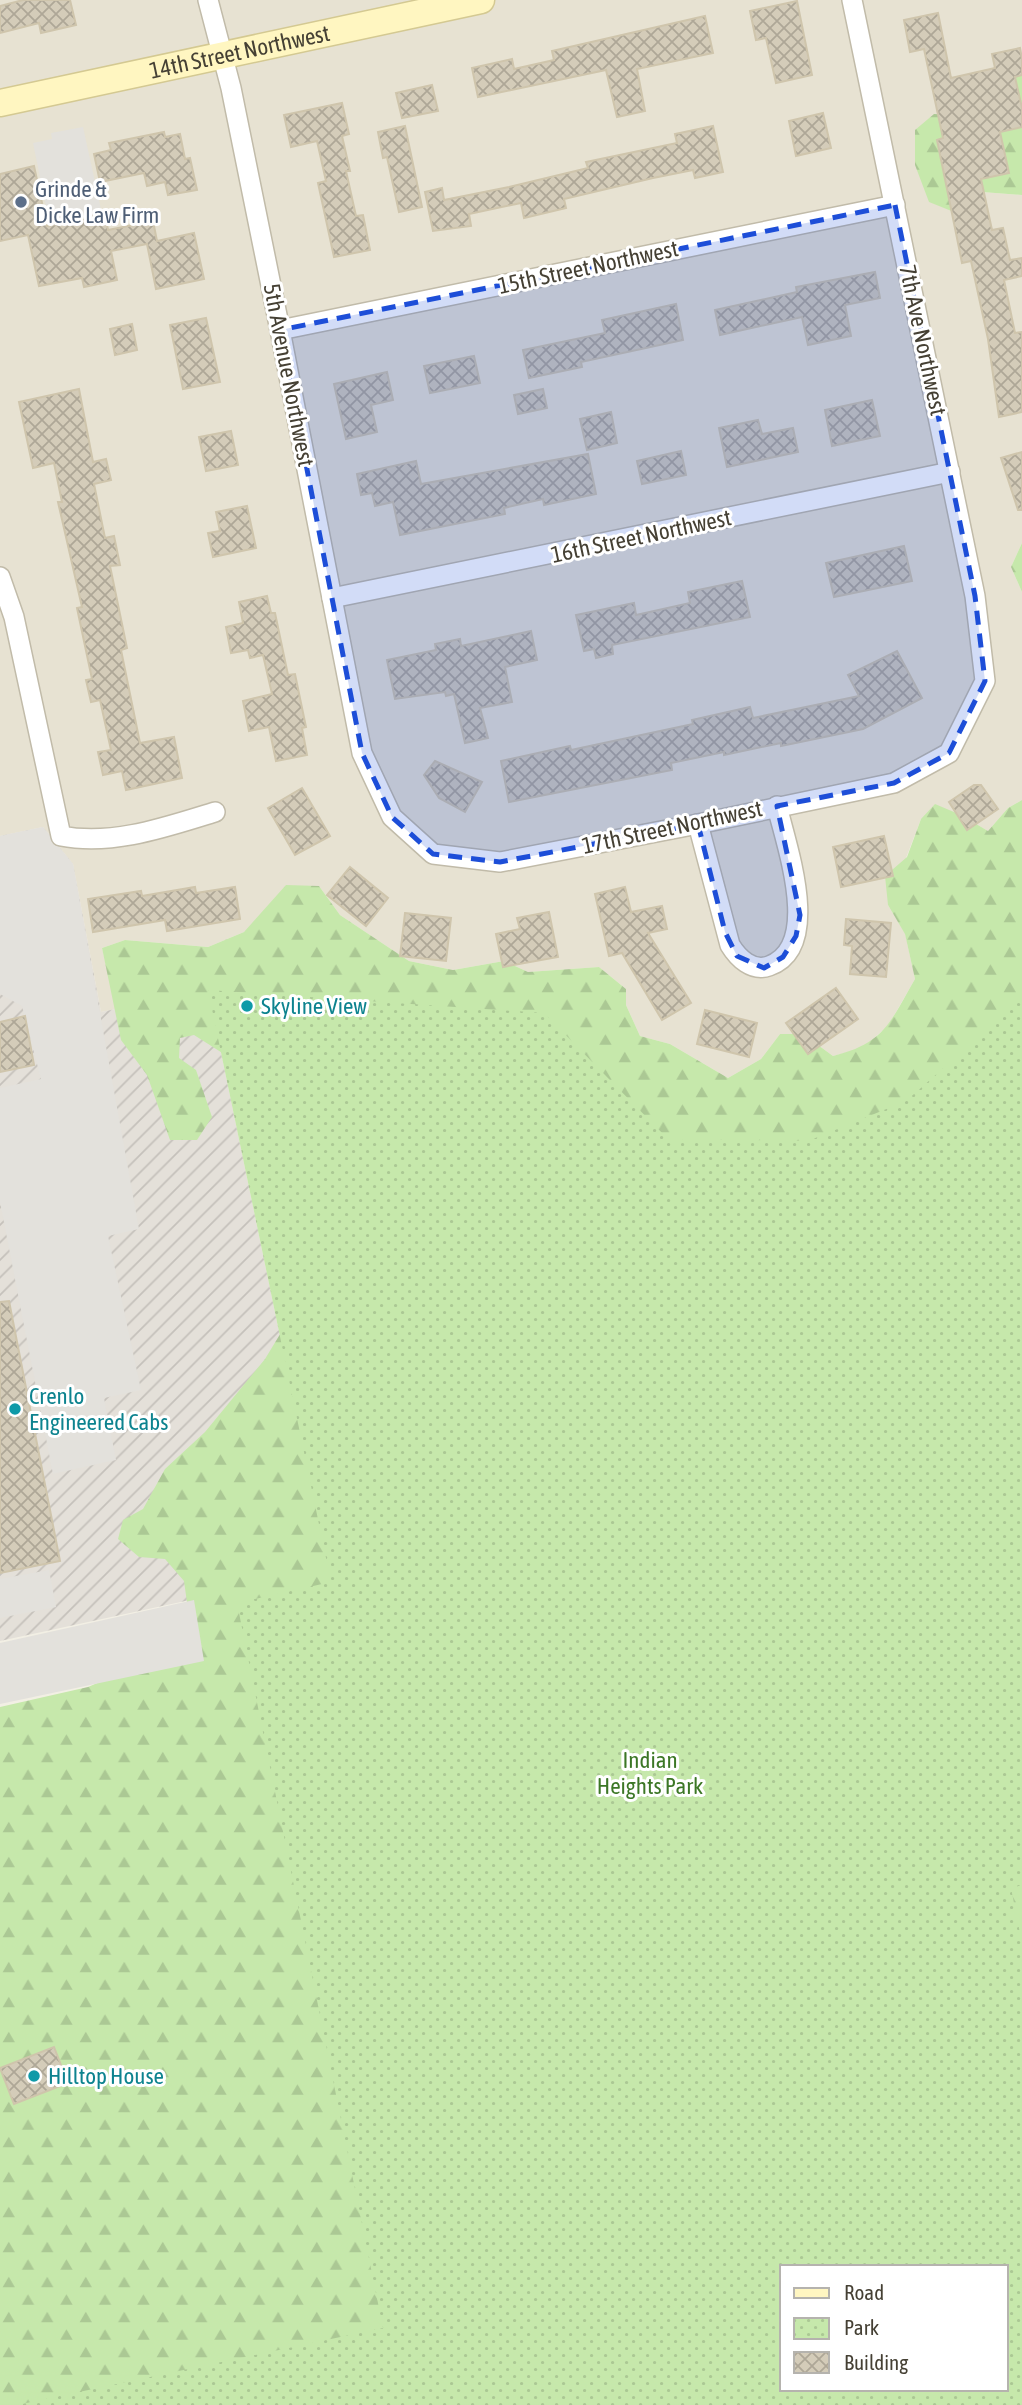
<svg xmlns="http://www.w3.org/2000/svg" width="1022" height="2405" font-family="'Asap Condensed',sans-serif">
  <defs>
    <pattern id="industrial-furrows" width="10" height="10" patternUnits="userSpaceOnUse" patternTransform="scale(1.75)"><rect width="10" height="10" fill="#e4e0d9"/><path d="M-1 1l2-2M0 10L10 0M9 11l2-2" fill="none" stroke="#c5c1bb"/></pattern>
    <pattern id="forest-firs" width="22" height="20" patternUnits="userSpaceOnUse" patternTransform="scale(1.75)"><rect width="22" height="20" fill="#c6e8ab"/><path d="M5 1l3.5 6h-7zM16 11l3.5 6h-7z" fill="#abc894"/></pattern>
    <pattern id="park-dots" width="8" height="8" patternUnits="userSpaceOnUse" patternTransform="scale(1.75)"><rect width="8" height="8" fill="#c6e8ab"/><path d="M2 2h.1M6 6h.1" fill="none" stroke="#abc894" stroke-width="1.8" stroke-linecap="round"/></pattern>
    <pattern id="building-cross-hatch" width="8" height="8" patternUnits="userSpaceOnUse" patternTransform="scale(1.75)"><rect width="8" height="8" fill="#d4ccb9"/><path d="M0 0l8 8M0 8l8-8" fill="none" stroke="#aea797"/></pattern>
  </defs>
  <rect width="100%" height="100%" fill="#f2efe4"/>
  <path fill="#e7e2d2" d="M0 0H1022V56L1007 73 982 192 1022 195V543L1011 567 1022 592V800L1008 808 988 831 964 817 921 819 888 905 905 933 915 979 888 1026 861 1049 833 1056 803 1034H780L761 1059 728 1078 670 1044 640 1036 626 1005V989L599 967 528 972 504 961 453 970 409 961 340 915 319 886 244 932 208 947 125 940 102 948 116 1009 101 1012 73 864 43 827 0 836Z"/>
  <path fill="url(#industrial-furrows)" d="M43 827 73 864 101 1012 208 990 331 1582 204 1597 0 1641V836Z"/>
  <g fill="url(#forest-firs)" fill-rule="evenodd">
    <path d="M1022 56V195L982 192 954 212 929 202 915 165V130L934 114 967 115Z"/>
    <path d="M1022 543V592L1011 567Z"/>
    <path d="M1022 800V2405H0V1707L88 1687 165 1654 190 1624 184 1581 165 1559 139 1557 118 1539 123 1520 143 1509 165 1469 205 1432 265 1359 285 1326 246 1068 194 1035 180 1038 179 1058 196 1070 212 1117 197 1140H170L147 1075 121 1040 102 948 125 940 208 947 244 932 286 885 319 886 340 915 409 961 453 970 504 961 528 972 599 967 626 989V1005L640 1036 670 1044 728 1078 761 1059 780 1034H803L833 1056C885 1043 890 1022 915 979L905 934 888 905 885 876 907 857 921 819 935 804 961 815 988 831 1008 808ZM782 2267H1006V2389H782Z"/>
  </g>
  <path fill="url(#park-dots)" fill-rule="evenodd" d="M208 990 544 1013 668 1139 808 1141 906 1101 1022 999V1885L1011 1888 1022 1943V2405H17L383 2328 237 1603 331 1582ZM782 2267H1006V2389H782Z"/>
  <g fill="#e3e1dc">
    <path d="M83 127 102 214 81 219 85 242 52 236 33 143 52 139 51 133Z"/>
    <path d="M43 827 73 864 139 1229 108 1236 141 1390 104 1398 116 1460 53 1474 0 1202V1088L41 1079 22 1006 0 994V836Z"/>
    <path d="M49 1570 56 1607 0 1618V1579Z"/>
    <path d="M194 1600 204 1661 0 1704V1643Z"/>
  </g>
  <g fill="url(#building-cross-hatch)" stroke="#cfc5ac" stroke-width="2">
    <path d="M23 0H70L76 25 41 33 39 23 0 33V6Z"/>
    <path d="M797 1 812 75 776 83 766 38 756 40 750 11Z"/>
    <path d="M938 13 951 78 995 68 992 54 1020 48 1022 59V75L1015 77 1022 108V127L1000 132 1009 173 981 179 992 230 1003 228 1010 260 1022 258V276L1004 280 1015 333 1022 332V412L999 417 988 339 971 261 962 263 957 238 937 140 943 138 924 49 910 52 904 20Z"/>
    <path d="M705 16 713 53 637 69 645 111 617 117 606 70 478 97 472 68 512 59 514 69 554 60 552 51Z"/>
    <path d="M432 85 438 111 402 118 396 93Z"/>
    <path d="M342 103 349 134 342 136 350 171H346L356 216 363 215 370 250 334 257 318 183 326 181 317 141 291 147 284 115Z"/>
    <path d="M823 113 831 148 796 156 789 121Z"/>
    <path d="M405 126 422 207 399 212 387 157 383 158 378 132Z"/>
    <path d="M713 126 723 172 695 178 693 170 653 178 564 199 566 208 524 218 521 203 469 214 471 226 433 231 425 192 442 188 444 200 509 187 588 168 586 162 677 143 675 134Z"/>
    <path d="M164 132 165 137 180 134 185 159 190 158 197 190 168 195 165 182 147 186 144 173 100 182 94 154 111 150 109 143Z"/>
    <path d="M34 166 47 226 105 214 108 230 153 221 157 241 194 233 204 279 156 289 147 244 111 251 117 280 84 287 82 278 39 286 28 235 0 241V174Z"/>
    <path d="M875 272 880 298 845 305 851 336 808 345 802 317 720 335 715 310 797 292 796 287Z"/>
    <path d="M676 304 683 340 581 362 582 367 529 378 523 350 605 333 602 320Z"/>
    <path d="M206 318 220 382 183 389 170 325Z"/>
    <path d="M132 324 137 350 115 355 110 329Z"/>
    <path d="M474 356 480 383 430 393 424 366Z"/>
    <path d="M387 372 393 400 371 405 377 432 346 439 334 384Z"/>
    <path d="M79 389 93 462 106 459 111 480 94 484 105 538 114 536 120 565 110 566 127 648 121 650 140 743 174 737 182 778 126 790 122 771 103 775 98 752 111 750 100 700 91 702 86 680 92 679 77 608 82 607 58 502H62L54 463 33 468 19 402Z"/>
    <path d="M543 389 547 408 518 414 514 395Z"/>
    <path d="M872 400 880 436 832 446 825 410Z"/>
    <path d="M611 412 617 443 587 450 580 419Z"/>
    <path d="M758 420 762 434 793 428 798 452 727 467 719 428Z"/>
    <path d="M231 431 238 465 206 471 199 437Z"/>
    <path d="M681 451 686 475 642 484 637 461Z"/>
    <path d="M1022 452V510H1018L1001 458Z"/>
    <path d="M588 454 596 494 544 505 543 499 504 508 505 514 400 535 393 502 375 506 372 493 361 495 357 474 416 461 421 484Z"/>
    <path d="M247 506 256 548 213 557 208 533 220 531 216 512Z"/>
    <path d="M904 546 912 581 834 597 826 563Z"/>
    <path d="M742 581 750 617 612 645 613 654 596 658 594 649 584 651 576 615 634 603 636 615 690 603 688 592Z"/>
    <path d="M267 596 271 613H275L288 675 295 674 306 727 302 728 307 755 276 761 269 727 249 731 243 701 272 694 263 655 250 658 248 650 231 653 226 627 243 623 239 602Z"/>
    <path d="M531 631 537 660 505 667 512 702 480 708 488 738 465 743 454 694 446 696 445 692 395 699 387 660 436 650 435 644 460 639 461 646Z"/>
    <path d="M897 651 922 698 863 729 781 746V743L724 755V752L671 763 672 770 509 802 501 761 570 746 571 750 693 724 692 720 750 707 753 718 859 696 848 675Z"/>
    <path d="M435 761 482 782 465 812 439 798 424 775Z"/>
    <path d="M974 785H981L998 809 967 830 949 802Z"/>
    <path d="M302 788 330 836 295 855 268 808Z"/>
    <path d="M884 836 893 876 841 887 833 847Z"/>
    <path d="M350 867 388 898 366 926 327 895Z"/>
    <path d="M195 887 196 893 235 887 240 919 167 931 165 920 93 932 88 899 141 891 142 896Z"/>
    <path d="M625 887 631 912 662 906 667 929 648 933 691 1003 662 1020 622 953 609 956 595 894Z"/>
    <path d="M549 912 558 957 503 967 496 934 520 929 517 918Z"/>
    <path d="M405 913 451 918 446 961 400 956Z"/>
    <path d="M846 919 891 923 886 977 850 974 852 946 844 945Z"/>
    <path d="M836 988 858 1019 808 1054 786 1023Z"/>
    <path d="M705 1010 757 1023 749 1057 697 1044Z"/>
    <path d="M25 1016 34 1065 0 1072V1022Z"/>
    <path d="M9 1301 60 1561 0 1573V1302Z"/>
    <path d="M54 2047 68 2083 14 2104 0 2068Z"/>
  </g>
  <g fill="none" stroke-linecap="round" stroke-linejoin="round">
    <defs>
      <g id="street">
        <path d="M208 0 231 88 280 330 362 753 392 817 433 854 500 862 698 824 894 783 949 753 985 681 975 596 852 0"/>
        <path d="M280 330 895 205"/>
        <path d="M0 577 14 617 61 836C113 846 166 827 215 812"/>
        <path d="M332 598 950 472"/>
        <path d="M698 824 730 945C738 958 752 972 769 966 823 947 786 845 777 806"/>
      </g>
      <g id="secondary">
        <path id="s1" d="M0 103 481 0"/>
      </g>
    </defs>
    <use href="#street" stroke="#c1bba9" stroke-width="22"/>
    <use href="#secondary" stroke="#d4c992" stroke-width="29"/>
    <use href="#street" stroke="#fff" stroke-width="19"/>
    <use href="#secondary" stroke="#fff6c1" stroke-width="26"/>
  </g>
  <path fill="#1d4ed8" fill-opacity="0.2" stroke="#1d4ed8" stroke-width="5" stroke-dasharray="14 9" stroke-linejoin="round" d="M895 205 975 596 985 681 949 753 894 783 777 806 800 915 796 936 783 957 764 968 737 956 725 932 698 824 500 862 433 854 392 817 362 753 280 330Z"/>
  <circle fill="#5c6f8a" stroke="#fff" stroke-width="2.5" cx="21" cy="202" r="7"/>
  <g fill="#0f9aa8" stroke="#fff" stroke-width="2.5">
    <circle cx="247" cy="1006" r="7"/>
    <circle cx="15" cy="1409" r="7"/>
    <circle cx="34" cy="2076" r="7"/>
  </g>
  <g text-anchor="middle" stroke-width="6" stroke-linejoin="round" paint-order="stroke">
    <g font-size="23" fill="#454034" stroke="#fff">
      <text dy="8" stroke="none"><textPath href="#s1" startOffset="245">14th Street Northwest</textPath></text>
      <text transform="translate(588 267) rotate(-12)" y="8">15th Street Northwest</text>
      <text transform="translate(923 340) rotate(78)" y="8">7th Ave Northwest</text>
      <text transform="translate(289 375) rotate(79)" y="8">5th Avenue Northwest</text>
      <text transform="translate(641 536) rotate(-12)" y="8">16th Street Northwest</text>
      <text transform="translate(672 827) rotate(-12)" y="8">17th Street Northwest</text>
    </g>
    <g font-size="23" fill="#4e5e75" stroke="#fff" text-anchor="start">
      <text x="35" y="197">Grinde &amp;<tspan x="35" dy="26">Dicke Law Firm</tspan></text>
    </g>
    <g font-size="23" fill="#0d838f" stroke="#fff" text-anchor="start">
      <text x="261" y="1014">Skyline View</text>
      <text x="29" y="1404">Crenlo<tspan x="29" dy="26">Engineered Cabs</tspan></text>
      <text x="48" y="2084">Hilltop House</text>
    </g>
    <g font-size="23" fill="#3c7726" stroke="#fff">
      <text x="650" y="1768">Indian<tspan x="650" dy="26">Heights Park</tspan></text>
    </g>
  </g>
  <rect x="780" y="2265" width="228" height="126" fill="#ffffff" stroke="#b5b3ae" stroke-width="2"/>
  <rect x="794" y="2288" width="35" height="10" fill="#fff6c1" stroke="#b5b3ae" stroke-width="2"/>
  <text x="844" y="2300" font-size="21" fill="#454034">Road</text>
  <rect x="794" y="2318" width="35" height="21" fill="url(#park-dots)" stroke="#b5b3ae" stroke-width="2"/>
  <text x="844" y="2335" font-size="21" fill="#454034">Park</text>
  <rect x="794" y="2352" width="35" height="21" fill="url(#building-cross-hatch)" stroke="#b5b3ae" stroke-width="2"/>
  <text x="844" y="2370" font-size="21" fill="#454034">Building</text>
</svg>
